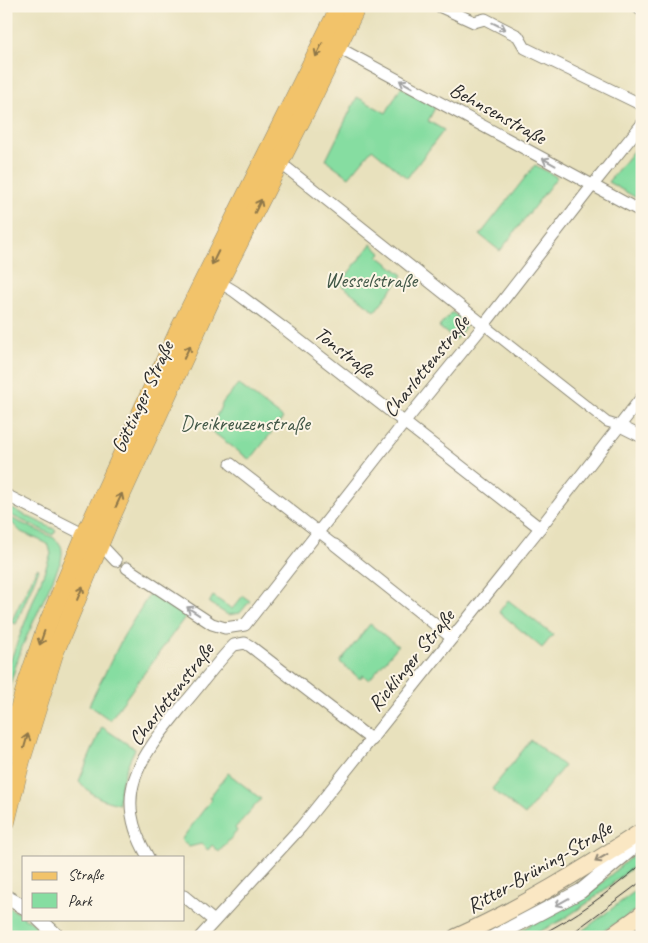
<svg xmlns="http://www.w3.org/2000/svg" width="648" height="943" font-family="Caveat,sans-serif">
  <rect width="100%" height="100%" fill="#fcf5e5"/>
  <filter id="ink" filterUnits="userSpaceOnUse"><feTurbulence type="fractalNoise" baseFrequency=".02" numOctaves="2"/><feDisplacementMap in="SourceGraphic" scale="10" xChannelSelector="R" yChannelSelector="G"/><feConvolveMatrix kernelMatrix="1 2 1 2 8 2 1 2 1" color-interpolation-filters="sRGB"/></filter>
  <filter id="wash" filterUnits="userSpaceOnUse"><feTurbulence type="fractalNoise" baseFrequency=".0096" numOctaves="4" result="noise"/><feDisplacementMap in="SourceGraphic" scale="20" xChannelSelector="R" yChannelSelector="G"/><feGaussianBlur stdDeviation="1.12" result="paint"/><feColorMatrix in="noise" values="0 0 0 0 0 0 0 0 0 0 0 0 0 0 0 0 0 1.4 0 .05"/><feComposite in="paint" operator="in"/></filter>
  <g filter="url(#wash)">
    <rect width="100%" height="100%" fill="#e8e1bd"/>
    <g fill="#86dda1" stroke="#588466">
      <path d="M401 87 436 106 428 121 444 130 407 178 372 149 349 177 326 160 357 97 386 113Z"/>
      <path d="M642 140V201L608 182Z"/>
      <path d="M535 165 557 177 500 251 480 235Z"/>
      <path d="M371 244 381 253 378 256 403 275 375 311 340 284Z"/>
      <path d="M452 312 467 324 455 340 439 327Z"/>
      <path d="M238 384 283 418 250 460 210 430 223 402Z"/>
      <path d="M6 506 56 530 53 535 6 513Z"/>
      <path d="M6 516 54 538C63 545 63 550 61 561L22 647 6 696V672L51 554 49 546 46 543 21 532 13 524 6 521Z"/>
      <path d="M37 568 39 569 16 624 11 622Z"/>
      <path d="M152 590 188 613 110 720 89 705 123 637Z"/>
      <path d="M213 596 232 609 243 596 250 601 240 613 228 615 209 603Z"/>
      <path d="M508 600 553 635 542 648 499 612Z"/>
      <path d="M370 624 398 646 369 680 363 675 360 679 340 662Z"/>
      <path d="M102 727 135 749C126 767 119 784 119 804 101 800 92 796 79 781Z"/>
      <path d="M531 740 564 766 525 815 492 789Z"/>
      <path d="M228 773 261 799 235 828 237 831 219 852 212 845 208 850 201 844 189 847 181 840 211 800 209 798Z"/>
      <path d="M642 847V860L589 902 562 920 529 937H509L596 888Z"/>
      <path d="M642 886V905L623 919 593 937H574Z"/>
      <path d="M6 906 24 916V919H28L48 937H6Z"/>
    </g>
  </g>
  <g filter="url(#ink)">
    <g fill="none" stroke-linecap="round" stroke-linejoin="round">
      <defs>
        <g id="pedestrian">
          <path d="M484 325 607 422 620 426"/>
          <path d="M318 532 335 545"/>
        </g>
        <g id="minor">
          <path d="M439 6 474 22 485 19 518 36 525 48 642 105"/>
          <path d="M636 6 642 11"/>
          <path d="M337 47 642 212"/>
          <path d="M279 165 288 169 484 325"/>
          <path d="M219 282 234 291 286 330 540 528"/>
          <path d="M620 426 642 437"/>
          <path d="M231 464 318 532"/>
          <path d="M6 495 85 535 100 544 116 561"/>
          <path d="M335 545 452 638"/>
          <path d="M127 568 212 624 225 628 245 625 404 423 484 325 592 186 642 124"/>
          <path d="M148 857C109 791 143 755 184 704 201 685 216 663 234 645L245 643 250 646 372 740"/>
          <path d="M184 896 214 921"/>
          <path d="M200 937 301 827 540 528 642 397"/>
        </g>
        <g id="tertiary">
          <path d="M6 897 24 907"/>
          <path d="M39 919 58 937"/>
          <path d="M494 937 581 891 642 840"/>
          <path d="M640 937 642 936"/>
        </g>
        <g id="secondary">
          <path d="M456 937C521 908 582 870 642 831"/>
          <path d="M610 937 642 914"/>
        </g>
        <g id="primary">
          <path d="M6 751 27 683 45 630 85 535 178 332 340 6"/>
          <path d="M6 822 21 761 54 654 109 522 219 282 308 107 357 6"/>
        </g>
      </defs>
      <use href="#pedestrian" stroke="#8a8674" stroke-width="11"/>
      <use href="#minor" stroke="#8a8674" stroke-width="13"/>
      <use href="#tertiary" stroke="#8a8674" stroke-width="16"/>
      <use href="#secondary" stroke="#8a8674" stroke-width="18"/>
      <use href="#primary" stroke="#8a8674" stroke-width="19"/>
      <use href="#pedestrian" stroke="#fff" stroke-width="9"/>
      <use href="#minor" stroke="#fff" stroke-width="11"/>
      <use href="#tertiary" stroke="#fff" stroke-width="14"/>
      <use href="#secondary" stroke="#fae7c3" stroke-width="16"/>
      <use href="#primary" stroke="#f2c36a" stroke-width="18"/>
      <g stroke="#2b2b2b" stroke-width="1">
        <path d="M536 937C578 916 606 894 642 864"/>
        <path d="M567 937 642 881"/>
      </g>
    </g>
    <defs><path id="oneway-shaft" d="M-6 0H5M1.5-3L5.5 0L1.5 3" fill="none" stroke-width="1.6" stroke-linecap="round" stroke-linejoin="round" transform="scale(1.25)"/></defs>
    <g stroke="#a0a0a0">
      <use href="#oneway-shaft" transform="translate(499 26) rotate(26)"/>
      <use href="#oneway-shaft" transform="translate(406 84) rotate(-151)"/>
      <use href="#oneway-shaft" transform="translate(549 162) rotate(-151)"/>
      <use href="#oneway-shaft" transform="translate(193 611) rotate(-147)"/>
      <use href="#oneway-shaft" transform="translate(562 902) rotate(151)"/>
    </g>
    <g stroke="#8e774a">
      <use href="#oneway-shaft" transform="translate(319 50) rotate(116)"/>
      <use href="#oneway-shaft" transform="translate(258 206) rotate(-64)"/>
      <use href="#oneway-shaft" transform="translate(215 258) rotate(116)"/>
      <use href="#oneway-shaft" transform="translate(187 352) rotate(-65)"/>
      <use href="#oneway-shaft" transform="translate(119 500) rotate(-65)"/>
      <use href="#oneway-shaft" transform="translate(80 593) rotate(-67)"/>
      <use href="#oneway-shaft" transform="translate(42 638) rotate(109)"/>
      <use href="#oneway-shaft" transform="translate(26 741) rotate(-74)"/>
    </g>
    <use stroke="#928977" href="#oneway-shaft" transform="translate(601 858) rotate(149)"/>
  </g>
  <g text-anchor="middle" stroke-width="4" stroke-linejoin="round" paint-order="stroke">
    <g font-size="21" fill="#2b2b2b" stroke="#fcf5e5">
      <text transform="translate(498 113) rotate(29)" y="7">Behnsenstraße</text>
      <text transform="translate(345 352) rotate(38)" y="7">Tonstraße</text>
      <text transform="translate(426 366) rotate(-51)" y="7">Charlottenstraße</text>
      <text transform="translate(142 397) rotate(-65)" y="7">Göttinger Straße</text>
      <text transform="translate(411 660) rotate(-51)" y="7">Ricklinger Straße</text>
      <text transform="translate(171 694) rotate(-52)" y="7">Charlottenstraße</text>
      <text transform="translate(539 867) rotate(-30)" y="7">Ritter-Brüning-Straße</text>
    </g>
    <g font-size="21" fill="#425848" stroke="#fcf5e5">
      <text x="371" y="287">Wesselstraße</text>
      <text x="245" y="430">Dreikreuzenstraße</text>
    </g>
  </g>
  <rect width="648" height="943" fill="none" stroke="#fcf5e5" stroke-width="25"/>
  <rect x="22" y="856" width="162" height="65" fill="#fcf5e5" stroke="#a8a49b"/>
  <rect x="32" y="872" width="25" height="8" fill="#f2c36a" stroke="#a8a49b"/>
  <text x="68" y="880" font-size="15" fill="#2b2b2b">Straße</text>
  <rect x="32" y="893" width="25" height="15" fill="#86dda1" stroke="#a8a49b"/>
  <text x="68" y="906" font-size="15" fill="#2b2b2b">Park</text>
</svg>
